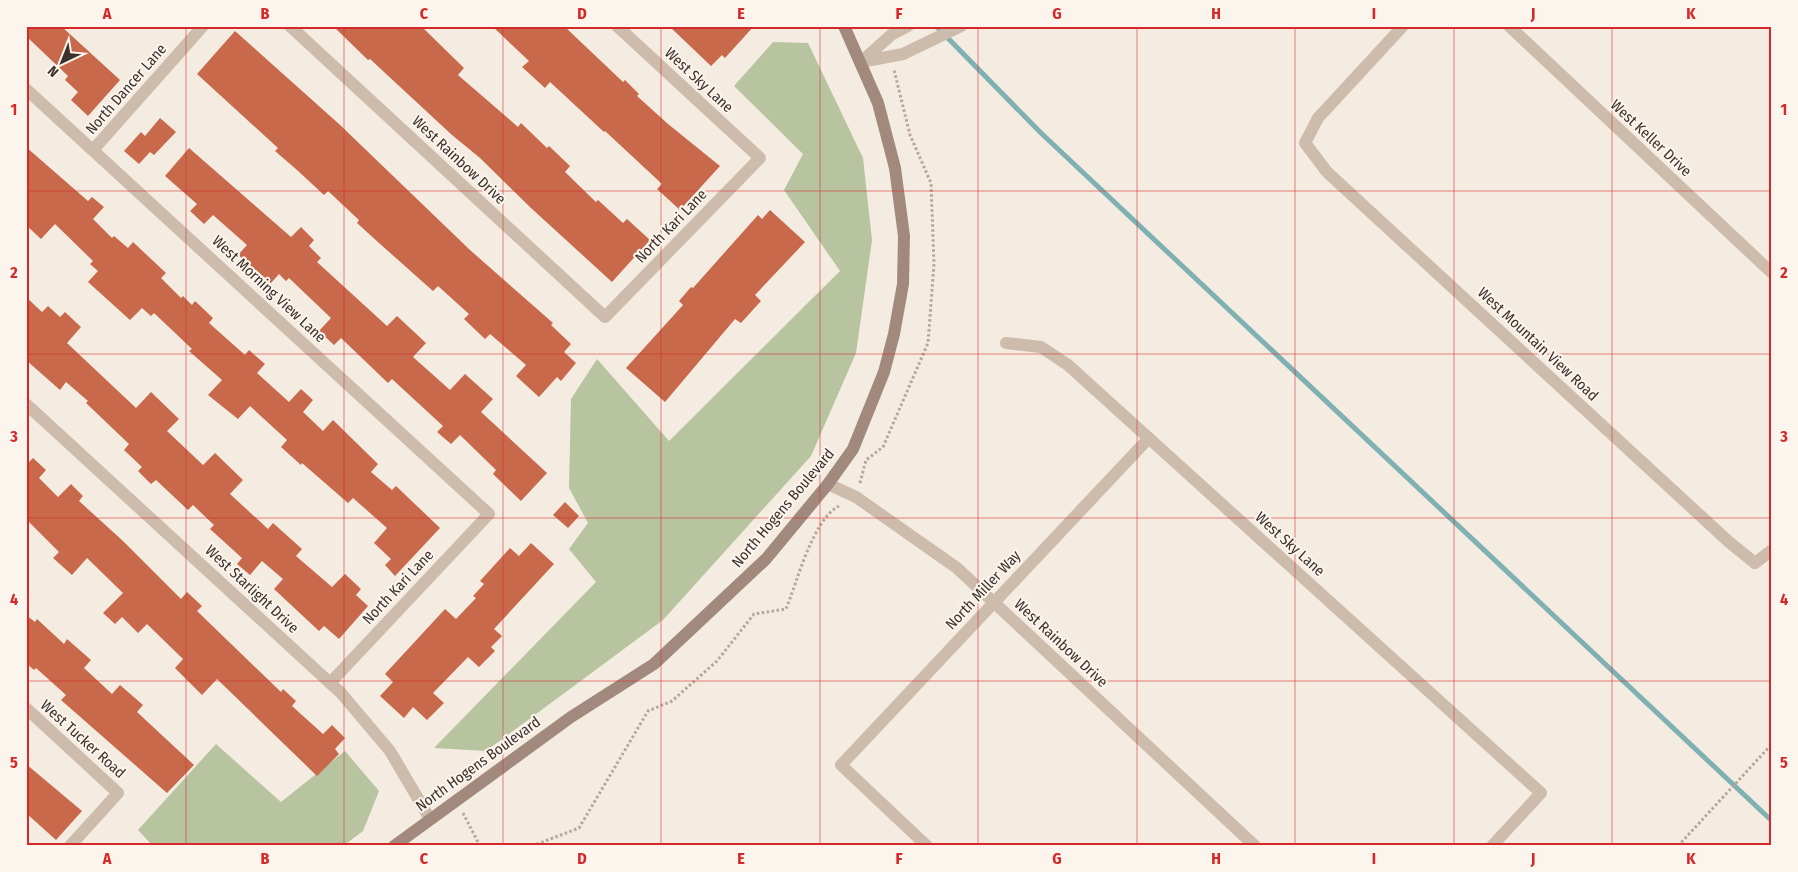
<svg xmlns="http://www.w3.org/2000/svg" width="1798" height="872" font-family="'Fira Sans Condensed',sans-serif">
  <rect width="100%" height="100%" fill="#f4ebe1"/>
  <g fill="#b8c4a0">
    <path d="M773 42 808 43 863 158 872 240 856 353 811 456 663 620 486 751 434 748 596 582 569 549 588 523 569 488 571 399 597 359 669 441 840 271 784 190 803 154 734 86Z"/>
    <path d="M216 744 281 802 345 751 379 791 363 831 343 846H153L138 830Z"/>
  </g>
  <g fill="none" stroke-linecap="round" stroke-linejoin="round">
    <path stroke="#7fb0b2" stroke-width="5" d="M936 26 1041 133 1772 821"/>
  </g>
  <g fill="#c8694b">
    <path d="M26 26H61L120 80 88 116 71 100 78 92 65 80 68 76 26 36Z"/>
    <path d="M333 26H421L464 68 458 75 518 127 521 123 547 148 549 146 570 166 565 172 596 202 598 200 623 223 627 219 650 240 612 282 531 208 480 158 452 135 370 59 368 60Z"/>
    <path d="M492 26H564L623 82 625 80 639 94 637 96 668 124 720 166 680 210 657 189 662 184 605 131 604 132 550 82 545 88 522 67 529 61Z"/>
    <path d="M669 26H754L725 58 722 55 711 66Z"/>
    <path d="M235 31 339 124 470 250 553 323 551 325 571 344 564 352 576 363 561 381 557 377 539 397 516 376 526 365 490 334 485 339 464 319 469 314 438 286 433 291 379 243 357 223 359 220 328 191 324 195 297 170 275 151 278 148 197 74Z"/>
    <path d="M160 118 176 132 154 155 150 152 139 164 124 151 141 132 145 136Z"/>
    <path d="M26 147 88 201 92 197 104 207 93 219 112 238 114 236 128 248 133 242 166 273 161 278 181 298 183 296 192 305 195 301 213 318 209 323 245 355 249 350 265 364 257 373 289 402 301 389 313 400 303 412 323 431 333 420 378 464 371 472 392 490 396 486 440 528 395 576 385 565 391 559 374 543 387 528 353 498 348 503 302 463 301 465 281 447 287 440 250 406 238 419 208 395 222 380 189 351 192 349 154 313 151 316 142 308 130 320 88 282 98 271 90 264 93 261 55 224 41 239 26 225Z"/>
    <path d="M189 148 291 237 301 227 314 240 309 246 321 258 317 262 387 326 397 316 426 343 413 357 450 390 465 374 493 399 481 412 547 473 521 501 493 474 496 470 460 435 451 444 437 432 443 426 392 379 388 383 341 338 334 345 319 331 331 318 289 278 286 281 279 274 271 283 238 255 247 245 213 215 204 224 190 211 197 204 165 176Z"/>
    <path d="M770 210 805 242 755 295 761 301 741 323 735 319 665 402 626 368 683 305 679 301 691 287 693 288 758 215 762 219Z"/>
    <path d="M26 297 42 312 48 306 60 317 65 312 81 327 67 343 136 408 151 392 179 419 167 431 203 465 215 453 243 480 230 494 268 529 273 523 302 549 296 556 332 587 345 574 361 589 356 595 368 606 339 639 324 626 319 631 274 589 283 579 262 561 250 575 237 564 242 558 210 529 214 525 193 505 188 510 156 480 151 484 138 471 142 467 124 450 129 444 86 403 88 401 66 382 60 390 26 360Z"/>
    <path d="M33 458 46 470 39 478 58 497 71 484 83 496 79 501 123 541 181 599 187 592 202 606 197 611 281 692 283 689 296 701 292 706 323 734 332 725 345 738 335 749 339 754 317 776 217 679 202 695 175 668 183 659 147 624 138 633 122 617 115 624 103 613 123 593 87 558 72 575 53 558 59 552 26 519V465Z"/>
    <path d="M565 502 579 516 568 528 553 515Z"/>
    <path d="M531 543 554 564 494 629 502 636 491 647 495 651 479 667 468 657 433 693 444 703 427 720 413 707 404 718 380 696 393 682 385 674 445 609 456 619 476 598 473 596 484 584 480 581 510 548 519 556Z"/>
    <path d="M26 615 35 622 37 619 64 644 67 639 91 660 84 668 112 694 120 685 143 705 137 712 194 765 167 793 61 700 66 695 36 668 34 670 26 663Z"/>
    <path d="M26 764 82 811 56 840 26 813Z"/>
  </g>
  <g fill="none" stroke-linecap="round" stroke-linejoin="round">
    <g stroke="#b9a596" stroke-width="3" stroke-dasharray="2.5 2.5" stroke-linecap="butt">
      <path d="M860 483 866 460 883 447 928 343 934 264 931 183 910 135 894 70"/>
      <path d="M463 813 480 846"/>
      <path d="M532 846 579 828 648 711 672 701 717 661 754 614 786 609C797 582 813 519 839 506"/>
      <path d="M1678 846 1772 744"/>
    </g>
    <g stroke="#cdbbac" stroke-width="12">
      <path d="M290 26 605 317 760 158 617 26"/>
      <path d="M1403 26 1318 118 1305 143 1327 172 1729 542 1755 563 1772 550"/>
      <path d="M1509 26 1772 273"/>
      <path d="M861 62 903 54 961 26"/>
      <path d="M861 62 891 35 908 26"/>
      <path d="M26 89 489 514 330 683"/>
      <path d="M93 150 203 26"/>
      <path d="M1006 343 1041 347 1068 365 1541 793 1492 846"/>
      <path d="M26 404 341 693 390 751 430 819"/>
      <path d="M828 484 856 497 957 568 1255 846"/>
      <path d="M26 708 118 793 70 846"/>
      <path d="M927 846 841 765 1149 438"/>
    </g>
    <path stroke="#a18a7d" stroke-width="12" d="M394 846 571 717 654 664 766 559 828 484 853 449 884 372 894 334 903 284 904 236 895 168 878 103 844 26"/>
  </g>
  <path fill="none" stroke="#d62828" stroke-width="1" stroke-opacity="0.55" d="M186 26V846M344 26V846M503 26V846M661 26V846M820 26V846M978 26V846M1137 26V846M1295 26V846M1454 26V846M1612 26V846M26 191H1772M26 354H1772M26 518H1772M26 681H1772"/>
  <g text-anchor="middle" stroke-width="4" stroke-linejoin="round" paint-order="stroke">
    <g font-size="15" fill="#3b302b" stroke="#fbf5ee">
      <text transform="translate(699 80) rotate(43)" y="5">West Sky Lane</text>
      <text transform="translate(126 89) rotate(-49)" y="5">North Dancer Lane</text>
      <text transform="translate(1651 138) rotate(43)" y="5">West Keller Drive</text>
      <text transform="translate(459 160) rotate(43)" y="5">West Rainbow Drive</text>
      <text transform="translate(671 226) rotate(-46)" y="5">North Kari Lane</text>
      <text transform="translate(269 289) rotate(43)" y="5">West Morning View Lane</text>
      <text transform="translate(1538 344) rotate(43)" y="5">West Mountain View Road</text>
      <text transform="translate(783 508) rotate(-50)" y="5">North Hogens Boulevard</text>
      <text transform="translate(1290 544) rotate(42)" y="5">West Sky Lane</text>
      <text transform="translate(398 587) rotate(-47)" y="5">North Kari Lane</text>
      <text transform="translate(252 589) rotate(43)" y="5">West Starlight Drive</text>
      <text transform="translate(983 590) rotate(-47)" y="5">North Miller Way</text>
      <text transform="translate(1061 643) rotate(43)" y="5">West Rainbow Drive</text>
      <text transform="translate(83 739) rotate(42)" y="5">West Tucker Road</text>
      <text transform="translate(478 764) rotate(-36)" y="5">North Hogens Boulevard</text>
    </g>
  </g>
  <rect width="1798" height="872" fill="none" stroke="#fbf5ee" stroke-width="55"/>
  <g transform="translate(62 62) rotate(223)" stroke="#fbf5ee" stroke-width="4" paint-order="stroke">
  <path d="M0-4L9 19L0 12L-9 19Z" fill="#3b302b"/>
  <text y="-8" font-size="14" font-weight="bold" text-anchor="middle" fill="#3b302b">N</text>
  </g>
  <rect x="28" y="28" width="1742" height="816" fill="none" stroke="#d62828" stroke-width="2"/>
  <g font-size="16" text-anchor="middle" font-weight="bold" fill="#d62828">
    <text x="107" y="19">A</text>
    <text x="265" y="19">B</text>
    <text x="424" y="19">C</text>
    <text x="582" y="19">D</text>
    <text x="741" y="19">E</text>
    <text x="899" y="19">F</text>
    <text x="1057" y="19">G</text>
    <text x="1216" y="19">H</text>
    <text x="1374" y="19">I</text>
    <text x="1533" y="19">J</text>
    <text x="1691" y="19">K</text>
    <text x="14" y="115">1</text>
    <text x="1784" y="115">1</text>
    <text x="14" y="278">2</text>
    <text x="1784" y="278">2</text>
    <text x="14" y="442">3</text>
    <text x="1784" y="442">3</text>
    <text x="14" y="605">4</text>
    <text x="1784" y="605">4</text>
    <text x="14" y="768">5</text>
    <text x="1784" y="768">5</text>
    <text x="107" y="864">A</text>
    <text x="265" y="864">B</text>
    <text x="424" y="864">C</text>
    <text x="582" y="864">D</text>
    <text x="741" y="864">E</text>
    <text x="899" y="864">F</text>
    <text x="1057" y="864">G</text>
    <text x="1216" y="864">H</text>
    <text x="1374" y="864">I</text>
    <text x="1533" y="864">J</text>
    <text x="1691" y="864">K</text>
  </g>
</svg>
